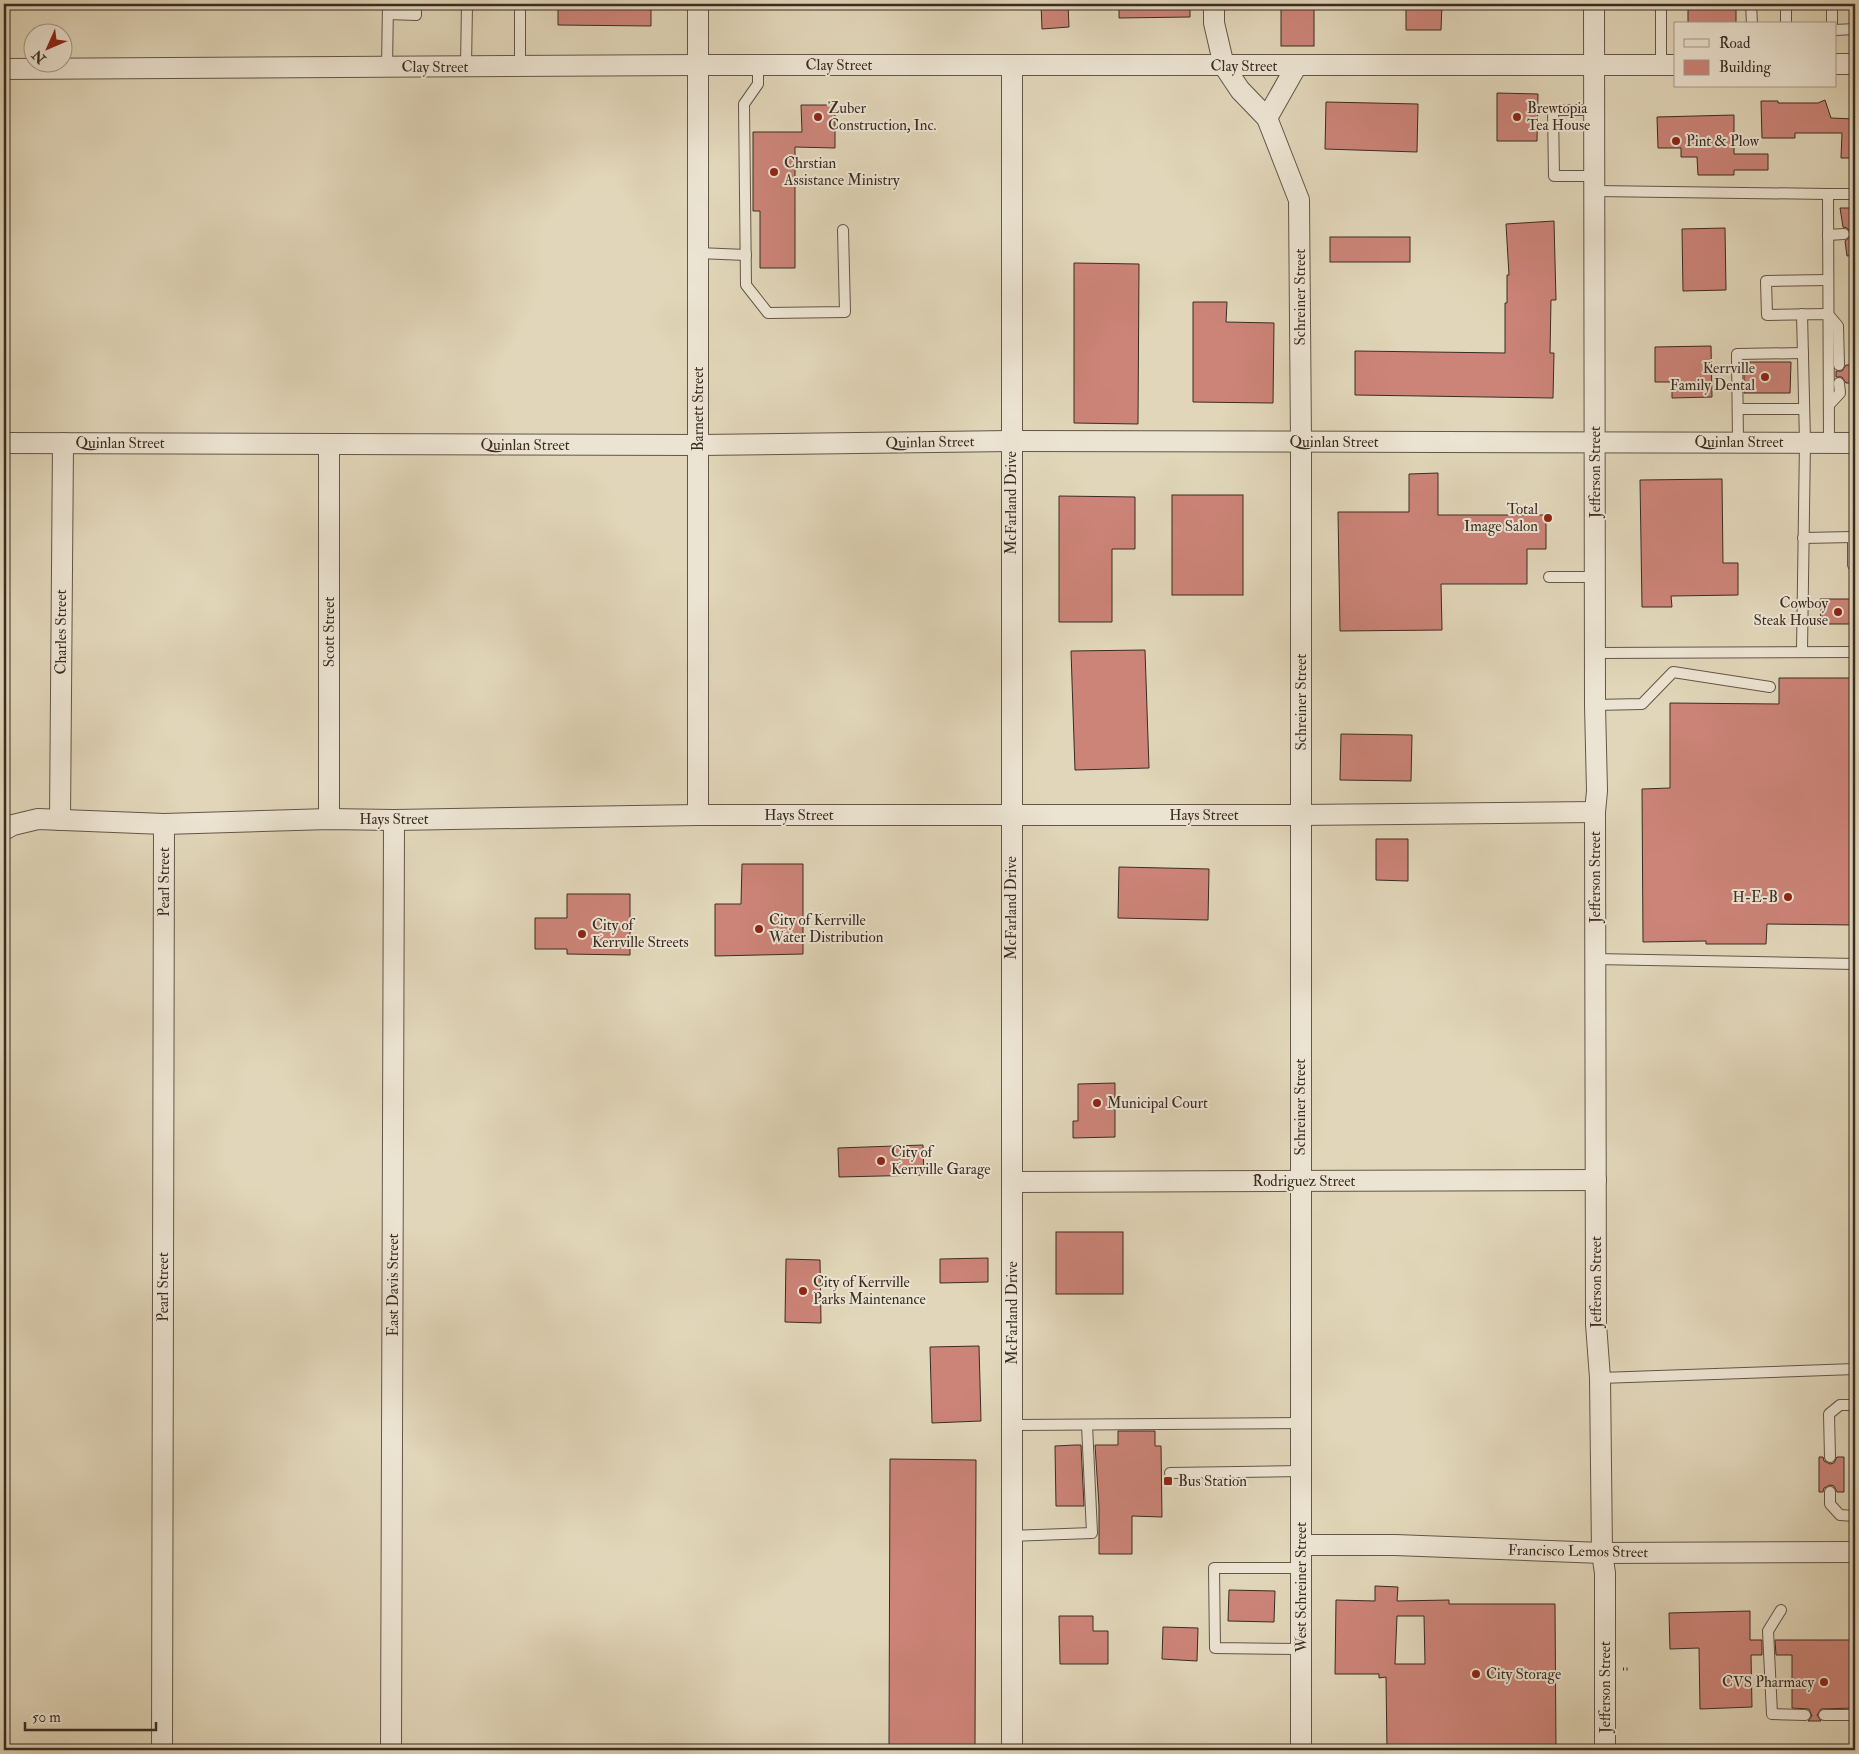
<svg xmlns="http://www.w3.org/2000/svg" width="1859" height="1754" font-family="'IM FELL Double Pica',serif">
  <rect width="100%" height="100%" fill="#e1d6b9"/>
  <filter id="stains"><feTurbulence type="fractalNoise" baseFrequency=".004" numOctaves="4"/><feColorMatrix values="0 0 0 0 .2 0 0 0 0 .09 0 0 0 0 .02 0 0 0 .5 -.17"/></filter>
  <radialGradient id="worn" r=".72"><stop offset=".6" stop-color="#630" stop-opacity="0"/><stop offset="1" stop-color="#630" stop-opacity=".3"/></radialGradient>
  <g fill="#cc8478" stroke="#3a2c23" fill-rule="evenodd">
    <path d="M558 4H651V26L558 25Z"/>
    <path d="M1041 4H1068L1069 27 1042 29Z"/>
    <path d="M1119 4H1190V17L1119 18Z"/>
    <rect x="1281" y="4" width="33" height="42"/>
    <path d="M1406 4H1442L1441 30H1406Z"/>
    <rect x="1688" y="4" width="48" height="20"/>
    <path d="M1497 93 1538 94 1537 141H1497Z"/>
    <path d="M1825 100 1831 118 1855 119V158H1841L1842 133H1795V138H1762L1761 101H1778V103H1818Z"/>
    <path d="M1326 102 1418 104 1417 152 1325 149Z"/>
    <path d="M801 105H835V148L795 147V268H760V211H753V132H802Z"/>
    <path d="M1734 115V154H1768V170H1734V175H1698L1697 157H1681V148H1658L1657 117Z"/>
    <path d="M1840 208H1855V255L1847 256 1845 241 1850 237 1851 233 1847 228 1843 227Z"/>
    <path d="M1554 221 1556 300H1551L1550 353H1554L1553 398 1355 395V351L1505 353V303H1507V275H1509L1506 224Z"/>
    <path d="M1725 228 1726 290 1683 291 1682 229Z"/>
    <rect x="1330" y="237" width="80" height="25"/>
    <path d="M1074 263 1139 264 1138 424 1074 423Z"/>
    <path d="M1193 302H1227L1226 322 1274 323 1273 403 1193 402Z"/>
    <path d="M1711 346 1712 397 1672 398V382H1655V347Z"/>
    <path d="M1744 362H1791L1790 393H1744Z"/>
    <path d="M1846 365H1855V383H1846L1842 377H1836V371H1842Z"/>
    <path d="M1438 473V515H1546V549H1527V584H1441L1442 630 1340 631 1338 512H1409V474Z"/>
    <path d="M1722 479 1723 563H1738V595L1671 596 1672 607H1642L1640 480Z"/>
    <rect x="1172" y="495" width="71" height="100"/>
    <path d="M1059 496 1135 497V549H1112V622H1059Z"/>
    <path d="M1820 599H1855V624H1821Z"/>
    <path d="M1145 650 1149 768 1075 770 1071 651Z"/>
    <path d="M1779 678H1855V925L1767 924 1766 944H1706V941L1643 942 1642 789 1670 788V703L1779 704Z"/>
    <path d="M1341 734 1412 735 1411 781 1340 780Z"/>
    <path d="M1376 839H1408V881L1376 880Z"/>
    <path d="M742 864H803V954L715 956V904H741Z"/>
    <path d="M1119 867 1209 869 1208 920 1118 918Z"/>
    <path d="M567 894H630V955L567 954V949H535V918H567Z"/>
    <path d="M1115 1083V1137L1073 1138V1121H1078V1084Z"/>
    <path d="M923 1145 924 1175 839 1177 838 1148Z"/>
    <rect x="1056" y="1232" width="67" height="62"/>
    <path d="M988 1258V1282L940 1283V1259Z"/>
    <path d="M786 1259 820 1260 821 1323 785 1322Z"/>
    <path d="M979 1346 981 1421 932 1423 930 1347Z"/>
    <path d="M1118 1431H1155V1446H1161L1162 1517 1132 1516V1554H1099V1506L1095 1445H1118Z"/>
    <path d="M1075 1445H1081L1084 1506H1056L1055 1446Z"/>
    <path d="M1819 1457H1823L1824 1461 1830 1464 1834 1463 1837 1457H1844V1492H1837L1834 1486 1830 1485 1824 1488 1823 1492H1819Z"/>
    <path d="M890 1459 976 1460 975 1745H889Z"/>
    <path d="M1375 1586 1398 1587 1397 1601 1449 1600V1604H1555L1556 1750H1387L1386 1677 1379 1678V1674H1335L1336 1600 1375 1601ZM1397 1616H1424L1425 1664H1395Z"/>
    <path d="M1229 1590 1275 1591 1274 1622 1228 1621Z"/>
    <path d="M1750 1611V1640H1762V1655H1751L1752 1707 1700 1709 1699 1648 1670 1649 1669 1613Z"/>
    <path d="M1059 1616H1093V1631H1108V1664H1060Z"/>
    <path d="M1163 1627 1198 1628 1197 1661 1162 1659Z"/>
    <path d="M1775 1640H1855V1708L1821 1709 1817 1715 1821 1721H1808L1812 1716 1809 1709 1792 1708V1655H1776Z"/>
  </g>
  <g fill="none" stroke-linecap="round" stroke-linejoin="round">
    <defs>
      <g id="service">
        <path d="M1661 4V65"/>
        <path d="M1751 4 1752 24"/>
        <path d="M1786 4V24"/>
        <path d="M1832 4V24"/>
        <path d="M388 14 416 15V4"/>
        <path d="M1835 30 1855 29"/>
        <path d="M758 65V84L744 104 746 285 768 313 845 312 843 230"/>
        <path d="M466 66 467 4"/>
        <path d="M520 66V4"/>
        <path d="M387 67 388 4"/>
        <path d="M1594 110H1553L1554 176H1595"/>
        <path d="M1595 191 1828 194"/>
        <path d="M1828 235 1844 234"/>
        <path d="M698 253 746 255"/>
        <path d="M1828 280 1766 281 1767 315 1828 314 1838 326 1839 365"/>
        <path d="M1829 405 1840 393 1839 383"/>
        <path d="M1738 409H1804"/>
        <path d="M1738 442 1737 354 1803 353"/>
        <path d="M1829 443 1828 194H1855"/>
        <path d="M1855 537H1853V565H1855"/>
        <path d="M1803 538 1853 537"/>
        <path d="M1549 577H1595"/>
        <path d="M1802 651 1805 442 1802 314"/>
        <path d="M1595 653 1855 652"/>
        <path d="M1595 705 1642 704 1673 672 1770 687"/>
        <path d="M1595 959 1855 964"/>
        <path d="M1600 1378 1855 1369"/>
        <path d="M1012 1425 1301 1423"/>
        <path d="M1830 1457 1829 1414 1840 1405H1855"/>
        <path d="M1170 1473 1301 1471"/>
        <path d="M1830 1492V1504L1840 1515 1855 1516"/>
        <path d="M1012 1536 1092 1533 1087 1425"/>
        <path d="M1781 1610 1768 1631 1772 1714 1805 1715"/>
        <path d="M1301 1649 1215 1648 1214 1568H1301"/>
        <path d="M1824 1715H1855"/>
      </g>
      <g id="minor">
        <path d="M1214 4V23L1224 66 1240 90 1267 118 1299 200 1301 442V1750"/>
        <path d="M1594 4 1595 705 1597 791 1595 812 1596 1324 1600 1378 1602 1553 1605 1573V1750"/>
        <path d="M1835 64H1855"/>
        <path d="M1012 65V1750"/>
        <path d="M4 69 698 65H1675"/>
        <path d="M1267 118 1297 65"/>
        <path d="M4 443 699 445 1011 441 1855 443"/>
        <path d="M698 815V4"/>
        <path d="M329 819V445"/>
        <path d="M60 820 63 443"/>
        <path d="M4 830 13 825 38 819 164 824 329 819 394 820 698 815H1300L1595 812"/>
        <path d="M1012 1182 1596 1180"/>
        <path d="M1301 1545H1395L1602 1553 1855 1552"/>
        <path d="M162 1750 164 824"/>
        <path d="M391 1750 394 820"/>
      </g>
    </defs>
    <use href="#service" stroke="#645648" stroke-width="12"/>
    <use href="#minor" stroke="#645648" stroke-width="22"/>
    <path stroke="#3a2c23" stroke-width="3" stroke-dasharray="1 2.5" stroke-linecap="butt" d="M1623 1669H1630"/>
    <use href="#service" stroke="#ece4d2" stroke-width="10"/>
    <use href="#minor" stroke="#ece4d2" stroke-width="20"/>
  </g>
  <g fill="#8f2418" stroke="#ece4d2" stroke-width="2">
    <circle cx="818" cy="117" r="5"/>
    <circle cx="1517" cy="117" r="5"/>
    <circle cx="1676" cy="141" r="5"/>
    <circle cx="774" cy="172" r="5"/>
    <circle cx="1765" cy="377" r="5"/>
    <circle cx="1548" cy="518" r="5"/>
    <circle cx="1838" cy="612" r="5"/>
    <circle cx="1788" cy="897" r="5"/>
    <circle cx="759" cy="929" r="5"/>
    <circle cx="582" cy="934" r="5"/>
    <circle cx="1097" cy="1103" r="5"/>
    <circle cx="881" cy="1161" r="5"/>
    <circle cx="803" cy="1291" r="5"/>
    <rect x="1163" y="1476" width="10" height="10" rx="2.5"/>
    <circle cx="1476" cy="1674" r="5"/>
    <circle cx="1824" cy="1682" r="5"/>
  </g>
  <g text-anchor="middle" stroke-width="4" stroke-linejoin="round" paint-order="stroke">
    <g font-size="15" fill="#3a2c23" stroke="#ece4d2">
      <text x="839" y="70">Clay Street</text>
      <text x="1244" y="71">Clay Street</text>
      <text x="435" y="72">Clay Street</text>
      <text transform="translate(1300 297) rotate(-90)" y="5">Schreiner Street</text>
      <text transform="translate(698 409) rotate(-90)" y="5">Barnett Street</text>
      <text transform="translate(930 442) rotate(-1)" y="5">Quinlan Street</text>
      <text x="1334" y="447">Quinlan Street</text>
      <text x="1739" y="447">Quinlan Street</text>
      <text x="120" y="448">Quinlan Street</text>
      <text x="525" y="450">Quinlan Street</text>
      <text transform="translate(1595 472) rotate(-90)" y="5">Jefferson Street</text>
      <text transform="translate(1011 503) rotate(-90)" y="5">McFarland Drive</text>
      <text transform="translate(61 632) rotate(-90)" y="5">Charles Street</text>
      <text transform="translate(329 632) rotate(-90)" y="5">Scott Street</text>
      <text transform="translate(1301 702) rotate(-90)" y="5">Schreiner Street</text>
      <text x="799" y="820">Hays Street</text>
      <text x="1204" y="820">Hays Street</text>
      <text x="394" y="824">Hays Street</text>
      <text transform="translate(1595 877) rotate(-90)" y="5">Jefferson Street</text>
      <text transform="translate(164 882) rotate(-90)" y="5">Pearl Street</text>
      <text transform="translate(1011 908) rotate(-90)" y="5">McFarland Drive</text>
      <text transform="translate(1300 1107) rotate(-90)" y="5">Schreiner Street</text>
      <text x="1304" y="1186">Rodriguez Street</text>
      <text transform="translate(1596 1282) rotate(-90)" y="5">Jefferson Street</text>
      <text transform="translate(393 1285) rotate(-90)" y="5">East Davis Street</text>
      <text transform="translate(163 1287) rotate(-90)" y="5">Pearl Street</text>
      <text transform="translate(1012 1313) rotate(-90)" y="5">McFarland Drive</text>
      <text transform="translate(1578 1551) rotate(1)" y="5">Francisco Lemos Street</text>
      <text transform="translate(1301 1587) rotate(-90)" y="5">West Schreiner Street</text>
      <text transform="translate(1605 1687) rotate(-90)" y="5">Jefferson Street</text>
    </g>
    <g font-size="15" fill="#3a2c23" stroke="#ece4d2" text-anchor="start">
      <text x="828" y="113">Zuber<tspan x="828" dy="17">Construction, Inc.</tspan></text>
      <text x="1527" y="113">Brewtopia<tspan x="1527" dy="17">Tea House</tspan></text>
      <text x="1686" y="146">Pint &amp; Plow</text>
      <text x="784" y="168">Chrstian<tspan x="784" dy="17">Assistance Ministry</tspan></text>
      <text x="1755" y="373" text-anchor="end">Kerrville<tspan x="1755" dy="17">Family Dental</tspan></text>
      <text x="1538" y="514" text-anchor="end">Total<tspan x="1538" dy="17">Image Salon</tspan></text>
      <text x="1828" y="608" text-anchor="end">Cowboy<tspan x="1828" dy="17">Steak House</tspan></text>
      <text x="1778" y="902" text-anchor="end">H-E-B</text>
      <text x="769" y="925">City of Kerrville<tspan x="769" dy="17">Water Distribution</tspan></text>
      <text x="592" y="930">City of<tspan x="592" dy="17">Kerrville Streets</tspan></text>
      <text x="1107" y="1108">Municipal Court</text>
      <text x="891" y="1157">City of<tspan x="891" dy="17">Kerrville Garage</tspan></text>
      <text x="813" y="1287">City of Kerrville<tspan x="813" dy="17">Parks Maintenance</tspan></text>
      <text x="1178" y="1486">Bus Station</text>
      <text x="1486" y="1679">City Storage</text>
      <text x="1814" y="1687" text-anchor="end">CVS Pharmacy</text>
    </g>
  </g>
  <rect width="1859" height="1754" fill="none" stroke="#e1d6b9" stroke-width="20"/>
  <rect x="5" y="5" width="1849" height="1744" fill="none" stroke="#3a2c23" stroke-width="2.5"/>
  <rect x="10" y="10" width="1839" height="1734" fill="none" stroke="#3a2c23"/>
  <rect x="1674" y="22" width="162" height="65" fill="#ece4d2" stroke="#a59a8c"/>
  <rect x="1684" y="39" width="25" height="8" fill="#ece4d2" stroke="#a59a8c"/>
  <text x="1719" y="48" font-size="15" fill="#3a2c23">Road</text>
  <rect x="1684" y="60" width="25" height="15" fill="#cc8478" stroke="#a59a8c"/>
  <text x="1719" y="72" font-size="15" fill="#3a2c23">Building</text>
  <g transform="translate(48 48) rotate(225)"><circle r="24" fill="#ece4d2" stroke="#a59a8c"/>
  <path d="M0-4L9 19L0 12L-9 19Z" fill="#8f2418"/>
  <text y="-8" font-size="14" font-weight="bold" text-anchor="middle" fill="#3a2c23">N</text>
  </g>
  <path d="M25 1722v8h131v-8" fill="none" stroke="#3a2c23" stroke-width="2.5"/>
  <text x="32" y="1722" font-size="15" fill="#3a2c23" stroke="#ece4d2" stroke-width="4" paint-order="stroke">50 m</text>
  <rect width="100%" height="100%" filter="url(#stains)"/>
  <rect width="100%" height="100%" fill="url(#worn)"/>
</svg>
